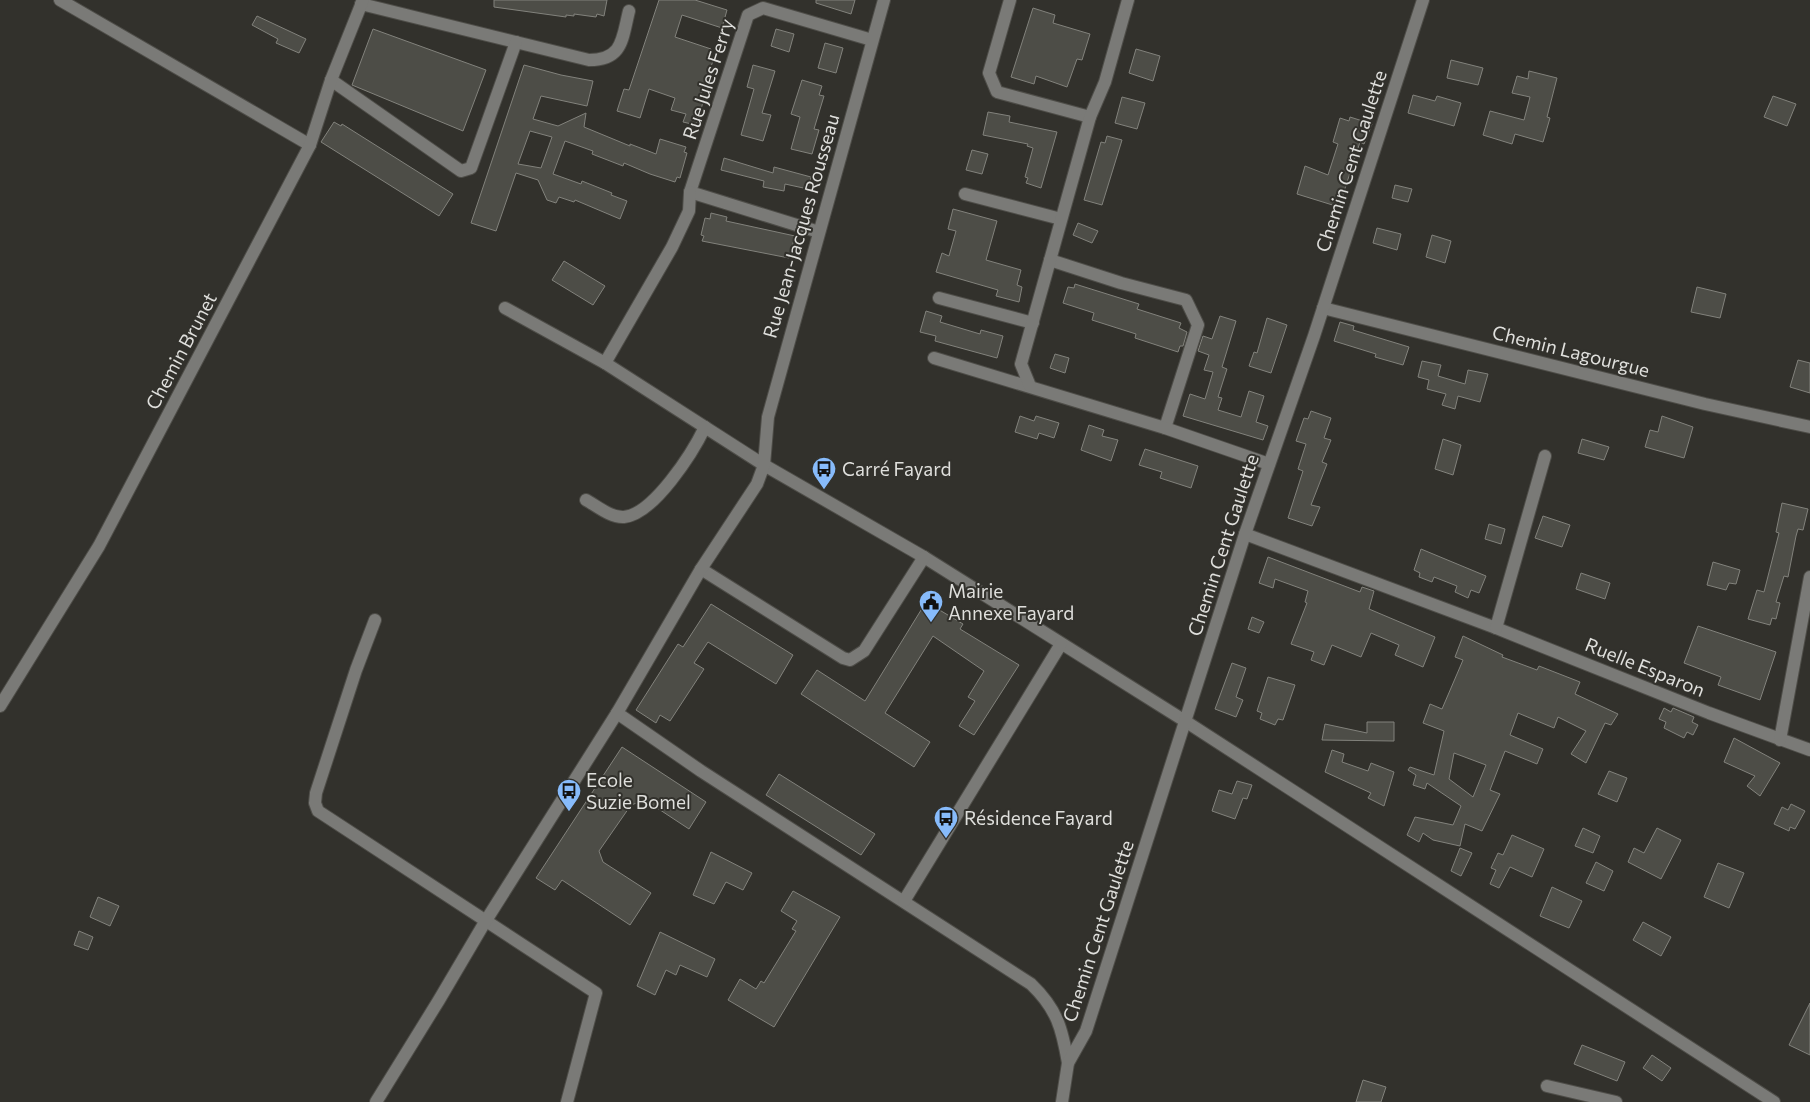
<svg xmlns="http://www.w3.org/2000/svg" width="1810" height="1102" font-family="Commissioner,sans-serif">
  <rect width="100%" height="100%" fill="#32312c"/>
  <g fill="#4d4d47" stroke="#82827c" fill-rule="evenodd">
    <path d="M494 0H607L604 16 597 14 596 17 574 14V16L566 15V17L494 7Z"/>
    <path d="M659 0H695L727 10 722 28 682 15 675 37 711 49 708 57 714 58 701 95 705 96 696 125 683 122 686 114 671 110 675 98 649 89 640 118 617 111 624 89 629 90Z"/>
    <path d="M816 0H855L851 14 816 3Z"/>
    <path d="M1033 8 1055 15 1053 23 1090 34 1082 60 1077 59 1067 87 1036 76 1034 84 1011 77Z"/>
    <path d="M257 16 306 39 299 53 276 43 278 39 252 25Z"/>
    <path d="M373 29 486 70 463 131 352 85Z"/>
    <path d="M776 29 794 34 789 52 771 46Z"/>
    <path d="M825 43 843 48 836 73 818 68Z"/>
    <path d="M1136 49 1160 56 1153 81 1129 73Z"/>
    <path d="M1451 60 1483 68 1478 85 1447 78Z"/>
    <path d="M524 65 561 75 593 81 587 106 541 96 533 119 558 126 586 113 584 127 630 146V144L656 154 660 139 686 147 684 152 687 153 680 178 677 177 675 182 650 174 624 163 623 166 592 154 593 151 565 141 553 174 581 184 582 181 612 193 611 195 627 201 620 219 575 200 574 202 559 197 556 203 547 200 538 180 516 173 496 231 471 223ZM530 131 552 137 541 168 518 164Z"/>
    <path d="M753 65 775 71 762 113 771 115 763 141 741 135 754 89 747 87Z"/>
    <path d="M1529 71 1557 78 1547 117 1550 118 1543 142 1515 134 1512 144 1483 135 1490 111 1524 120 1530 97 1512 93 1517 76 1528 79Z"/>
    <path d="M802 80 822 86 819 95 824 96 814 129 819 130 812 154 791 149 800 117 791 114Z"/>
    <path d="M1413 95 1435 101 1437 96 1461 103 1454 126 1408 113Z"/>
    <path d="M1773 96 1796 104 1787 126 1764 117Z"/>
    <path d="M1122 97 1145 103 1137 129 1115 123Z"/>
    <path d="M988 112 1010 116 1009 122 1057 132 1041 188 1026 183 1028 178 1025 177 1033 148 1027 146 1028 144 983 135Z"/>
    <path d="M1350 117 1372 124 1364 144 1360 142 1339 207 1297 194 1305 166 1328 175 1338 144 1333 142 1340 118 1349 121Z"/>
    <path d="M334 122 341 126 342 124 453 194 439 216 321 142Z"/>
    <path d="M1107 136 1122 140 1102 205 1084 200 1101 142 1105 143Z"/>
    <path d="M972 150 988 154 982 174 966 170Z"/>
    <path d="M724 158 773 173 774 167 811 177 808 189 785 184 784 191 763 187 764 181 721 170Z"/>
    <path d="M1395 185 1412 189 1408 202 1392 198Z"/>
    <path d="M953 209 997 221 986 260 1021 270 1017 285 1022 287 1019 302 996 296 998 290 936 272 942 253 949 256 956 231 948 229Z"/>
    <path d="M711 213 727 217 726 221 795 236 789 258 702 241 704 236 701 235 705 218 710 219Z"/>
    <path d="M1078 223 1098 231 1092 243 1073 235Z"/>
    <path d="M1377 228 1401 234 1397 250 1373 243Z"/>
    <path d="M1432 235 1451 241 1445 263 1426 257Z"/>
    <path d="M564 261 605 286 593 305 552 280Z"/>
    <path d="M1075 284 1139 304 1137 309 1181 323 1179 328 1187 332 1183 346H1180L1178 352 1135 338 1136 334 1092 320 1094 313 1063 303 1068 287 1074 288Z"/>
    <path d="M1697 287 1726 294 1720 318 1691 312Z"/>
    <path d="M926 311 942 316 940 322 980 334 981 330 1003 336 997 358 935 341 936 336 920 332Z"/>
    <path d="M1220 316 1236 321 1222 367 1227 369 1218 397 1222 398 1218 410 1241 417 1249 391 1264 396 1256 422 1268 426 1263 440 1183 416 1190 394 1205 399 1213 372 1204 370 1209 355 1198 351 1203 336 1212 339Z"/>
    <path d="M1267 318 1287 325 1271 373 1249 366 1254 352 1257 353Z"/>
    <path d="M1340 322 1354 326 1353 330 1409 347 1403 365 1375 357 1376 354 1334 341Z"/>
    <path d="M1055 354 1069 358 1065 373 1050 368Z"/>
    <path d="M1798 360 1810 363V393L1790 387Z"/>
    <path d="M1422 361 1441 365 1438 376 1465 384 1468 370 1488 374 1480 402 1458 396 1455 409 1442 405 1446 394 1427 389 1429 380 1418 377Z"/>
    <path d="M1311 411 1331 418 1324 438 1331 440 1322 462 1327 464 1311 505 1320 507 1312 526 1288 518 1303 471 1298 469 1306 444 1296 441 1304 418 1308 419Z"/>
    <path d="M1020 416 1034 421 1036 416 1059 423 1054 438 1039 433 1037 439 1015 432Z"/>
    <path d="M1662 416 1693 427 1684 458 1645 447 1650 430 1658 432Z"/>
    <path d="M1089 425 1104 430 1102 436 1118 440 1111 461 1081 450Z"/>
    <path d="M1443 439 1461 445 1453 475 1435 469Z"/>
    <path d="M1582 439 1609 447 1604 460 1578 453Z"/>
    <path d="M1145 449 1198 466 1191 488 1160 478 1162 472 1139 465Z"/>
    <path d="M1782 503 1808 509 1803 530 1798 529 1796 536 1788 577 1784 576 1776 602 1780 603 1776 619 1772 618 1770 625 1748 619 1757 590 1764 592 1779 533 1776 532Z"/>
    <path d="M1543 516 1570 525 1562 547 1535 538Z"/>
    <path d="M1489 524 1505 529 1501 544 1485 539Z"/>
    <path d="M1421 549 1486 576 1479 593 1471 590 1468 598 1455 592 1457 586 1434 577 1432 582 1419 577 1420 573 1414 570Z"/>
    <path d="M1268 557 1360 592 1362 587 1374 591 1369 609 1435 637 1423 667 1395 655 1399 645 1371 633 1361 657 1332 645 1324 665 1311 660 1314 652 1291 644 1307 603 1305 602 1308 591 1275 579 1273 588 1259 583Z"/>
    <path d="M1713 562 1740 570 1736 584 1729 583 1726 590 1707 585Z"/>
    <path d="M1581 573 1610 583 1605 599 1576 589Z"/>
    <path d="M926 602 963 624 960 629 1019 665 974 735 959 726 975 701 968 697 984 671 933 636 885 713 930 742 914 767 801 694 817 670 865 701Z"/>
    <path d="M711 604 793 655 776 684 708 642 694 663 704 669 670 721 660 715 656 723 636 710 678 644 683 647Z"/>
    <path d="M1252 617 1264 622 1259 633 1248 629Z"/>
    <path d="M1698 626 1776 652 1760 700 1718 685 1721 677 1684 663Z"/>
    <path d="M1463 636 1503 655 1502 657 1537 670 1539 666 1580 682 1575 694 1618 714 1611 725 1605 723 1586 763 1571 754 1586 731 1558 717 1554 728 1518 713 1510 735 1543 749 1537 764 1505 751 1490 790 1500 794 1482 831 1465 824 1460 846 1433 840 1423 833 1419 842 1407 835 1415 817 1453 825 1461 806 1427 783 1425 789 1413 785 1416 775 1408 770 1410 767 1434 775 1444 731 1423 723 1430 704 1442 709 1463 660 1455 657ZM1454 753 1486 765 1473 797 1449 779Z"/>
    <path d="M1232 663 1246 668 1236 697 1243 700 1236 717 1215 709Z"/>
    <path d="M1268 677 1295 685 1283 720 1278 719 1275 725 1260 719 1262 713 1257 711Z"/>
    <path d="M1664 708 1671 712 1673 708 1694 717 1692 722 1698 725 1693 735 1687 732 1684 738 1664 728 1666 722 1659 719Z"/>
    <path d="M1367 722H1394V741L1322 740 1325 724 1367 733Z"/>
    <path d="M1734 738 1780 763 1760 796 1747 786 1755 776 1724 762Z"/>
    <path d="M622 747 706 802 689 829 645 800 631 805 599 851 603 862 651 893 630 925 562 880 555 890 536 878Z"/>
    <path d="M1332 750 1344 754 1342 762 1368 771 1371 763 1394 772 1384 806 1368 798 1371 793 1325 772Z"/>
    <path d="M1609 771 1627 778 1617 802 1598 794Z"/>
    <path d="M779 774 875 834 861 855 766 795Z"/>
    <path d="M1237 781 1252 785 1247 799 1243 798 1235 819 1212 811 1219 790 1232 794Z"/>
    <path d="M1791 804 1805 811 1795 829 1790 827 1789 831 1774 824 1782 807 1788 810Z"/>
    <path d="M1583 828 1600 836 1593 853 1575 846Z"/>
    <path d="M1657 828 1681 840 1661 879 1628 862 1634 848 1644 853Z"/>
    <path d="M1512 835 1544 849 1532 877 1510 867 1499 888 1490 884 1496 870 1491 868 1498 853 1503 855Z"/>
    <path d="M1460 848 1472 853 1461 876 1451 871Z"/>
    <path d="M711 852 752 873 743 890 726 882 714 904 693 895Z"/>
    <path d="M1596 862 1613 871 1604 891 1586 883Z"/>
    <path d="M1718 863 1744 873 1729 908 1704 897Z"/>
    <path d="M1552 887 1582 901 1569 928 1540 916Z"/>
    <path d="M793 891 840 917 774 1027 728 1000 740 979 756 989 761 981 764 983 796 931 792 929 797 921 781 911Z"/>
    <path d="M98 897 119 906 110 926 90 917Z"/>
    <path d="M1643 922 1671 937 1661 956 1633 940Z"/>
    <path d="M79 931 93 937 88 950 74 945Z"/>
    <path d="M660 932 715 959 707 977 680 965 676 975 666 970 655 995 637 986Z"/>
    <path d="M1810 1003V1055L1789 1045Z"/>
    <path d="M1582 1045 1625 1062 1617 1081 1574 1064Z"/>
    <path d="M1652 1055 1671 1068 1662 1081 1643 1068Z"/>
    <path d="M1363 1080 1386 1087 1381 1102H1356Z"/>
  </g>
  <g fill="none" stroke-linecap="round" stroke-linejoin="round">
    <defs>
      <g id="minor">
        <path d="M60 0 310 145"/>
        <path d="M1010 0 989 73 997 92 1090 117"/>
        <path d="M361 4 589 60C623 60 622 39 629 11"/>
        <path d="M331 80 461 171 471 168 516 42"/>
        <path d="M965 194 1061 219"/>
        <path d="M819 232 690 192 748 15 763 8 872 40"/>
        <path d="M1050 260 1121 283 1186 300 1198 325 1165 428"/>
        <path d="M939 298 1033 323"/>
        <path d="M505 308 605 363 764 465 924 557 1185 721 1774 1102"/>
        <path d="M1323 308 1705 404 1810 427"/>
        <path d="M934 358 1165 428 1269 464"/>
        <path d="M605 363 672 247 689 211 690 192"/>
        <path d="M1030 386 1021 364 1090 117 1105 82 1128 0"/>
        <path d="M586 500C597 506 611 518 624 517 654 514 693 452 705 427"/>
        <path d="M1245 534 1496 628 1709 713 1810 750"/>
        <path d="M701 569 843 658 850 660 864 651 924 557"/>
        <path d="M375 620 356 670 316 793 315 803 318 811 596 993 567 1102"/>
        <path d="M1496 628 1545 456"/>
        <path d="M0 706 99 546 310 145 331 80 363 0"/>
        <path d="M617 713 701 771 1031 984C1057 1009 1062 1028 1068 1063"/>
        <path d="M1780 740 1810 577"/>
        <path d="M904 901 1061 644"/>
        <path d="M1547 1086 1616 1102"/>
        <path d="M376 1102 439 1000 485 922 617 713 701 569 757 484 764 465 768 417 884 0"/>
        <path d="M1062 1102 1068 1063 1086 1031 1245 534 1314 336 1423 0"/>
      </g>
    </defs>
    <use href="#minor" stroke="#4e4d48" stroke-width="14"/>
    <use href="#minor" stroke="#7a7a77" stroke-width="12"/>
  </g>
  <defs>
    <symbol id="bus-pin" viewBox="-11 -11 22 30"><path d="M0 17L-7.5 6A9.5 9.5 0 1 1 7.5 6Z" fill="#87bbfb" stroke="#32312c"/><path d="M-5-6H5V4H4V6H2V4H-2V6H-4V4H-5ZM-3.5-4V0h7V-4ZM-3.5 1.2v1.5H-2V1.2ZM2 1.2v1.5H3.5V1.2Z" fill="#111"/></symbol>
    <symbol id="civic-pin" viewBox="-11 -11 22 30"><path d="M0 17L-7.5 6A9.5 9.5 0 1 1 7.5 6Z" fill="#87bbfb" stroke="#32312c"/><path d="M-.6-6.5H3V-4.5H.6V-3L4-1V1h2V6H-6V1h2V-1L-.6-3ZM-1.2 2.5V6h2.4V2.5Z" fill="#111"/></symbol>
  </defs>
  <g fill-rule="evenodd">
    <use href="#bus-pin" x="810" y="455" width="28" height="38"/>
    <use href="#civic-pin" x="917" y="588" width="28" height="38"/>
    <use href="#bus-pin" x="555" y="777" width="28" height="38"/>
    <use href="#bus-pin" x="932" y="804" width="28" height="38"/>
  </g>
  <g text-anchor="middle" stroke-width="4" stroke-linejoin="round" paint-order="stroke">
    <g font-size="19" fill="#dfdfdc" stroke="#32312c">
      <text transform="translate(708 79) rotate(-72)" y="7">Rue Jules Ferry</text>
      <text transform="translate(1351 161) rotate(-72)" y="7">Chemin Cent Gaulette</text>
      <text transform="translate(801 226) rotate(-74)" y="7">Rue Jean-Jacques Rousseau</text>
      <text transform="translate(181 351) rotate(-62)" y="7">Chemin Brunet</text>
      <text transform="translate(1571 351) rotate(14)" y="7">Chemin Lagourgue</text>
      <text transform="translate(1223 545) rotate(-72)" y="7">Chemin Cent Gaulette</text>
      <text transform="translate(1645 667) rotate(22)" y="7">Ruelle Esparon</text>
      <text transform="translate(1098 931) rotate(-72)" y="7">Chemin Cent Gaulette</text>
    </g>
    <g font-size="19" fill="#dfdfdc" stroke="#32312c" text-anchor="start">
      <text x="842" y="476">Carré Fayard</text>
      <text x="948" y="598">Mairie<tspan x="948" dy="22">Annexe Fayard</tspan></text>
      <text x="586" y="787">Ecole<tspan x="586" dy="22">Suzie Bomel</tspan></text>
      <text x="964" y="825">Résidence Fayard</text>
    </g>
  </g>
</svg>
